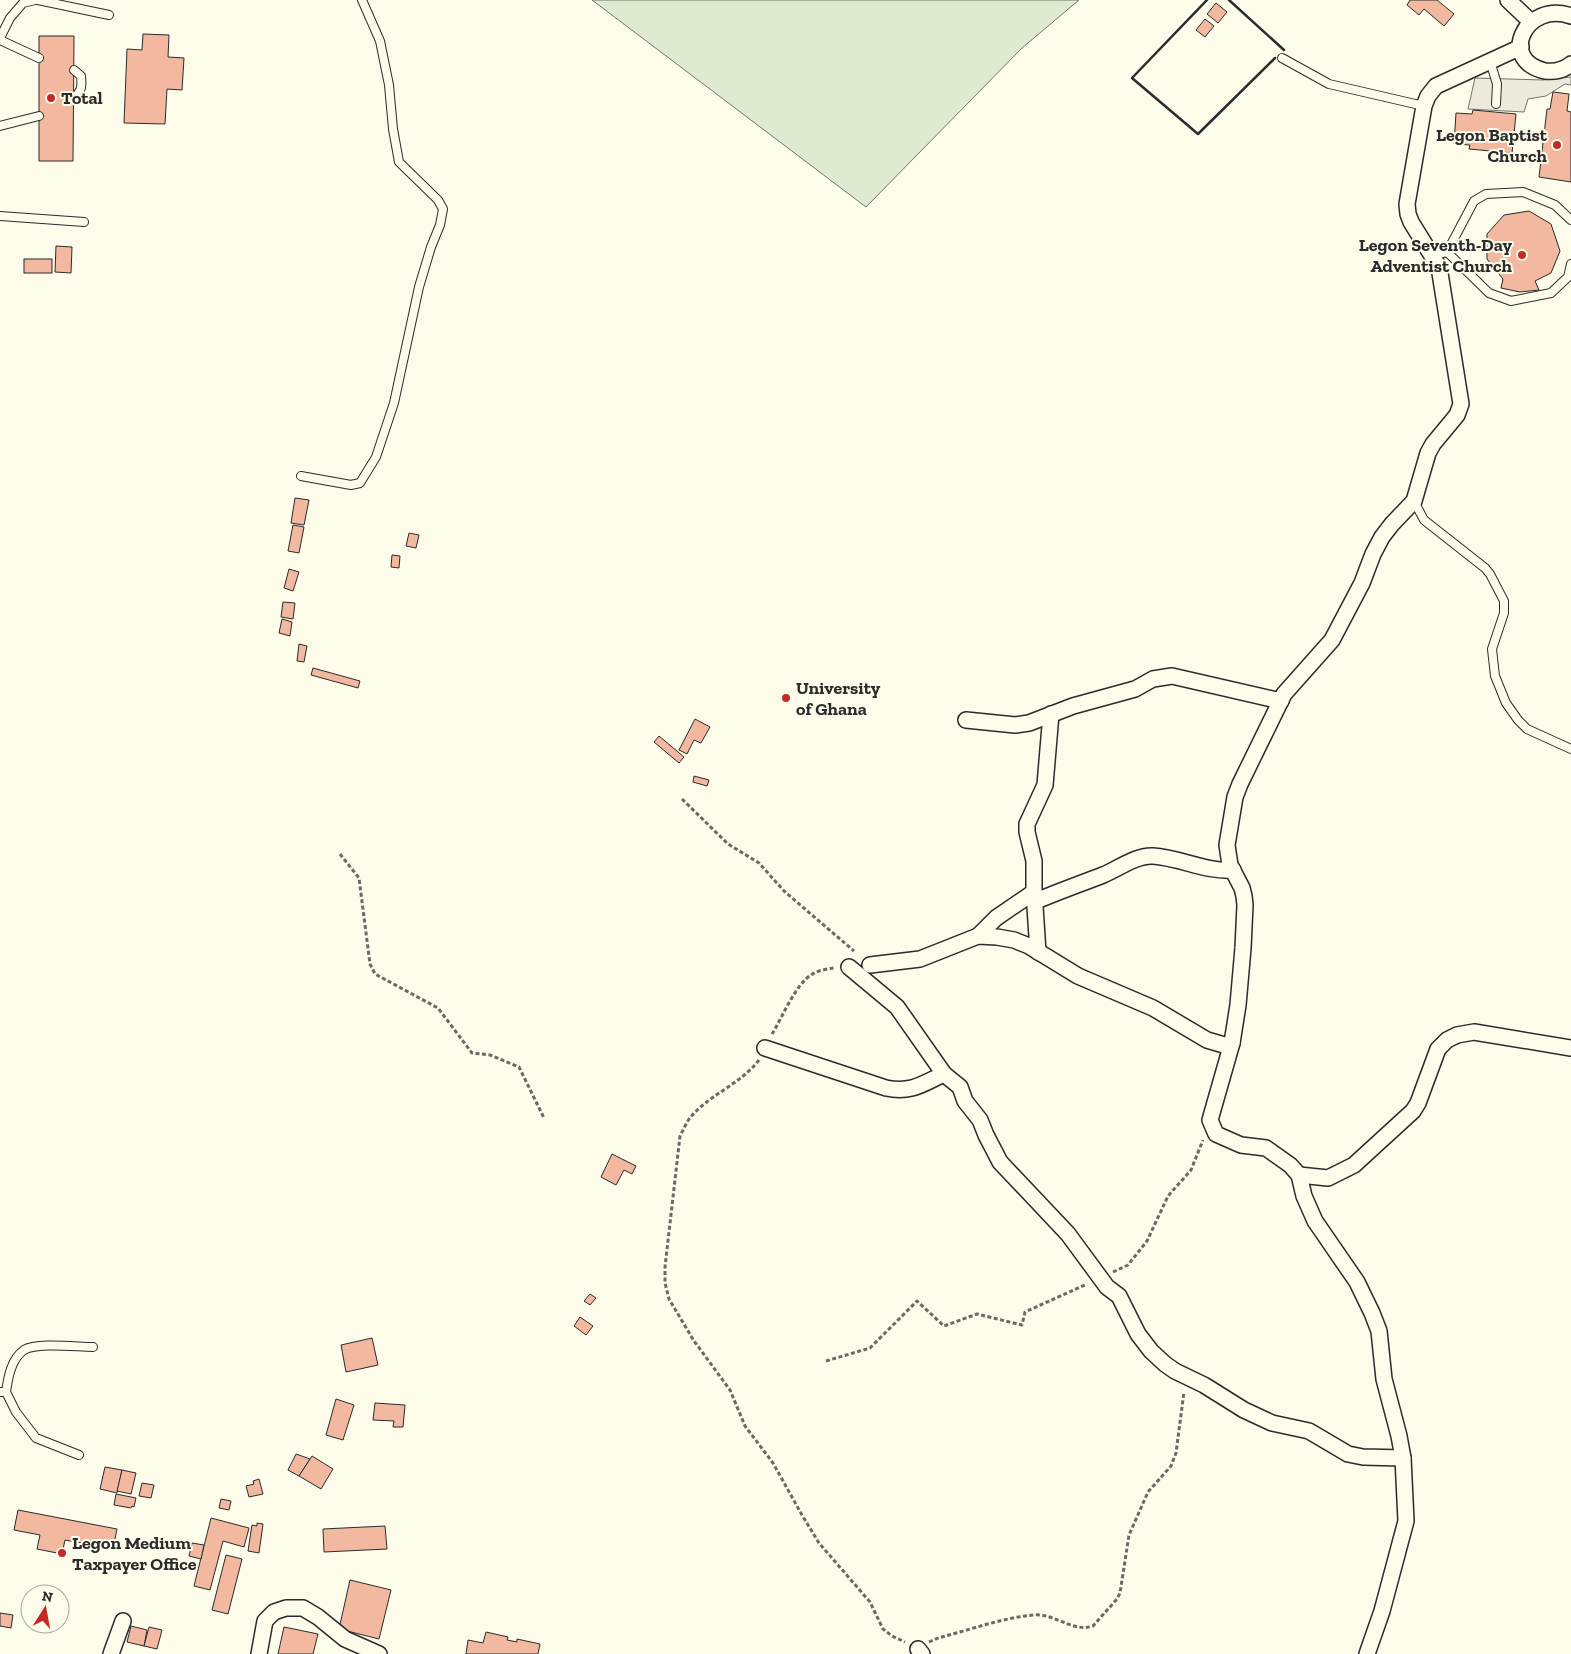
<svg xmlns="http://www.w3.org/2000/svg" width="1571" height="1654" font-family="'Zilla Slab',serif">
  <rect width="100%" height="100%" fill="#fdfbea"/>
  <path fill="#deebd1" stroke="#74746e" d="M592 0H1079L1022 48 866 207Z"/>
  <path fill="#eceadb" stroke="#74746e" d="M1571 77V85L1565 84 1546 96 1528 99 1524 112 1468 109 1475 78 1543 80Z"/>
  <g fill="#f2b8a0" stroke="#2b2b2b">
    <path d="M1410 0H1437L1454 14 1444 26 1424 9 1419 15 1407 5Z"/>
    <path d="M1216 3 1227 12 1218 23 1207 14Z"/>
    <path d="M1205 19 1214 26 1205 37 1196 30Z"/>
    <path d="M143 34 169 35 168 57 184 58 182 90 167 89 165 124 124 123 127 49 142 50Z"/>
    <path d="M39 36H74L73 161H39Z"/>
    <path d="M1553 92 1569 94 1567 111 1571 112V182L1539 177 1547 109H1550Z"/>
    <path d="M1473 110 1516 114 1512 153 1469 149 1470 145 1454 144 1456 113 1472 114Z"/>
    <path d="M1529 211 1551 224 1560 251 1551 273 1535 281 1539 290 1520 292 1501 288 1503 279 1487 259V234L1504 215Z"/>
    <path d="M56 246 72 247 71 273 55 272Z"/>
    <rect x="24" y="259" width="28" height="14"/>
    <path d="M295 498 309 500 304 525 291 523Z"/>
    <path d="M293 525 304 527 299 553 288 551Z"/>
    <path d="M409 533 419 535 416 548 406 546Z"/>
    <path d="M392 555 400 556 399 568 391 567Z"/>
    <path d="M289 569 299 572 293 591 284 588Z"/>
    <path d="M283 602 295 603 293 619 281 617Z"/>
    <path d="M282 619 292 622 290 636 279 633Z"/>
    <path d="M299 644 307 646 304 662 297 661Z"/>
    <path d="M313 668 360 681 358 688 311 675Z"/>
    <path d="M695 719 710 727 701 743 694 740 687 754 679 750Z"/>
    <path d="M659 736 684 757 679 763 654 742Z"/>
    <path d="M694 776 709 780 707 786 693 782Z"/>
    <path d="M612 1154 636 1166 632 1174 624 1170 616 1185 601 1177Z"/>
    <path d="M590 1294 596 1298 590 1305 584 1301Z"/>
    <path d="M580 1317 593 1326 586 1335 574 1326Z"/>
    <path d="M372 1338 378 1365 346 1372 341 1345Z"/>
    <path d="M336 1399 354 1405 343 1440 326 1435Z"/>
    <path d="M375 1403 405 1405 403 1427H393L394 1421 373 1420Z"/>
    <path d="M296 1454 310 1459 299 1476 288 1470Z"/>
    <path d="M312 1456 333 1469 321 1489 299 1476Z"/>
    <path d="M105 1467 122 1470 117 1493 100 1489Z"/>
    <path d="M122 1470 136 1473 131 1494 117 1491Z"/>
    <path d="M259 1479 263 1494 249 1497 246 1486 254 1484 253 1481Z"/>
    <path d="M142 1483 154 1485 151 1498 139 1496Z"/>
    <path d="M116 1494 136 1498 134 1507 132 1506 131 1508 114 1505Z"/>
    <path d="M221 1499 231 1501 229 1510 219 1508Z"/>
    <path d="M18 1510 117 1529 113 1549 65 1540 62 1554 37 1549 40 1535 14 1530Z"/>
    <path d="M211 1518 249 1528 244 1547 223 1541 210 1590 194 1586Z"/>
    <path d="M257 1523 263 1524 259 1553 248 1551 252 1525 257 1526Z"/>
    <path d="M385 1526 387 1549 324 1552 323 1529Z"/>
    <path d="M192 1543 204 1545 201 1559 189 1556Z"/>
    <path d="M226 1555 242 1559 228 1614 212 1610Z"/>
    <path d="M350 1580 391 1590 379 1639 339 1629Z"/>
    <path d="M0 1613 13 1615 11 1628 0 1626Z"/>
    <path d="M131 1626 147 1630 144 1646 127 1642Z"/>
    <path d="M149 1627 162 1630 157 1649 144 1646Z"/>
    <path d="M284 1627 318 1634 313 1654H278Z"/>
    <path d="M486 1632 508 1637 507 1640 517 1642V1639L540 1644 538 1654H466L468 1640 483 1643Z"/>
  </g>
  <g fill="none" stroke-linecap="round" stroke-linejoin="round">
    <defs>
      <g id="service">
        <path d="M38 0 109 15"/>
        <path d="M0 38 10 18 23 3 35 0"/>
        <path d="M0 40 39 58"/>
        <path d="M1282 58 1329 84 1424 106"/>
        <path d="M1490 61 1497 84 1496 104"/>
        <path d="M74 98C82 91 82 86 81 76L74 70"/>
        <path d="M0 126 39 116"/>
        <path d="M0 216 84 222"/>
        <path d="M1447 252 1474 201 1486 194 1523 192 1555 205 1571 220"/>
        <path d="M1432 256 1447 252 1489 293 1511 301 1551 293 1568 277 1571 264"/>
        <path d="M301 476 351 485 360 483 376 457 394 403 419 287 431 247 440 225 443 209 438 200 399 162 393 129 389 85 380 41 362 0"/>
        <path d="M1414 501 1424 520 1485 568 1490 574 1504 601V613L1492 649 1495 676 1506 703 1518 720 1527 729 1571 749"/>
        <path d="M0 1392H6C8 1378 11 1359 24 1350 37 1342 77 1347 93 1347"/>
        <path d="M6 1392 16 1412 36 1438 79 1455"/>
      </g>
      <g id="minor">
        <path d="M1508 0 1528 19"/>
        <path d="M1571 16C1526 0 1497 60 1545 71 1554 72 1564 70 1571 64"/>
        <path d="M966 720 1015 725 1029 723 1073 706 1135 689 1153 679 1172 676 1281 701"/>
        <path d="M1034 902C1057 892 1080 884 1103 875 1118 869 1136 855 1153 856 1181 858 1206 872 1233 870"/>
        <path d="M978 936 996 918 1034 892"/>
        <path d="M1038 952 1034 892V861L1027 832V824L1045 785 1051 714"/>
        <path d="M870 965 920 959 978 936 997 937 1014 940 1029 946 1078 976 1153 1008 1207 1040 1224 1045 1232 1043"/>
        <path d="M849 967 897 1007 944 1074 960 1087 965 1101 980 1120 986 1135 1000 1162 1068 1234 1107 1287 1119 1296 1138 1334 1151 1351 1165 1364 1175 1371 1204 1385 1244 1410 1272 1423 1309 1431 1348 1454 1363 1457 1403 1458"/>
        <path d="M765 1048 886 1088C912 1093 922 1084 944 1074"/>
        <path d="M1299 1175 1328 1178 1354 1165 1413 1111 1418 1103 1438 1049 1447 1040 1457 1035 1474 1032 1571 1048"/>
        <path d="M918 1649 922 1654"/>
        <path d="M111 1654 123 1621"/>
        <path d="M259 1654 265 1621 274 1612 286 1608H303L318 1617 345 1639 379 1654"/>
        <path d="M1367 1654 1382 1611 1406 1521 1403 1458 1399 1436 1384 1379 1379 1331 1372 1313 1357 1282 1315 1221 1304 1196 1299 1175 1290 1165 1266 1148 1241 1145 1216 1134 1210 1120 1232 1043 1238 1005 1243 948 1245 905 1244 896 1242 888 1230 865 1227 845 1235 797 1240 784 1284 694 1332 640 1362 583 1373 554 1382 537 1392 524 1414 501 1428 453 1433 444 1457 415 1461 404 1439 267 1411 222 1408 214 1407 204 1424 106 1428 96 1436 86 1521 47"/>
      </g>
    </defs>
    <use href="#service" stroke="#2b2b2b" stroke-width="10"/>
    <use href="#minor" stroke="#2b2b2b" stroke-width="18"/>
    <g stroke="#6a6964" stroke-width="3" stroke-dasharray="4 2.5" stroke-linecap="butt">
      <path d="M682 799 728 844 759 863 784 891 854 951"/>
      <path d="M340 854 359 878 370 964 375 974 438 1008 472 1053 490 1055 519 1067 544 1118"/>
      <path d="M772 1034C782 1018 795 985 811 975 818 970 827 969 834 968"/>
      <path d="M759 1060C741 1084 708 1095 689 1119 686 1124 683 1130 680 1136L665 1267V1283L669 1299 694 1341 730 1390 745 1426 773 1463 802 1515 819 1543 870 1602 883 1629 892 1636 905 1642"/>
      <path d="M1113 1272 1128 1265 1147 1241 1168 1196 1191 1170 1203 1140"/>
      <path d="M826 1361 870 1348 917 1301 944 1326 977 1314 1022 1325 1025 1312 1087 1284"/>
      <path d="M929 1642 938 1638C969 1630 1002 1618 1033 1615 1055 1613 1073 1633 1093 1626L1117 1599 1120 1593 1129 1535 1148 1492 1171 1466 1176 1453 1184 1392"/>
    </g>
    <use href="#service" stroke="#fdfbea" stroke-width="8"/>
    <use href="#minor" stroke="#fdfbea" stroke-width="15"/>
    <g stroke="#2b2b2b" stroke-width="2.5">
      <path d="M1207 0 1132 78 1198 134 1275 58"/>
      <path d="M1229 0 1284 50"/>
    </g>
  </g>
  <g fill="#c62828" stroke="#fdfbea" stroke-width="2">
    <circle cx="51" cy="98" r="5"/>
    <circle cx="1557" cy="145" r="5"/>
    <circle cx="1522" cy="255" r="5"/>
    <circle cx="786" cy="698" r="5"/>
    <circle cx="62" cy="1553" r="5"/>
  </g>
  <g text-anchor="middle" stroke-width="4" stroke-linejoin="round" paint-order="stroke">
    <g font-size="18" font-weight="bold" fill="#2b2b2b" stroke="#fdfbea" text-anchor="start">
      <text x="61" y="104">Total</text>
      <text x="1547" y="141" text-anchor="end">Legon Baptist<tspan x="1547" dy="21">Church</tspan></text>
      <text x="1512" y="251" text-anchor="end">Legon Seventh-Day<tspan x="1512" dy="21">Adventist Church</tspan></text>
      <text x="796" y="694">University<tspan x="796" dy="21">of Ghana</tspan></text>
      <text x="72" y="1549">Legon Medium<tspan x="72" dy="21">Taxpayer Office</tspan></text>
    </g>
  </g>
  <g transform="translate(45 1609) rotate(11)"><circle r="24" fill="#fdfbea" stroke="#a9a89e"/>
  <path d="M0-4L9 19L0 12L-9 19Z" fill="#c62828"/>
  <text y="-8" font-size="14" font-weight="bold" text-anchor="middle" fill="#2b2b2b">N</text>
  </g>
</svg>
